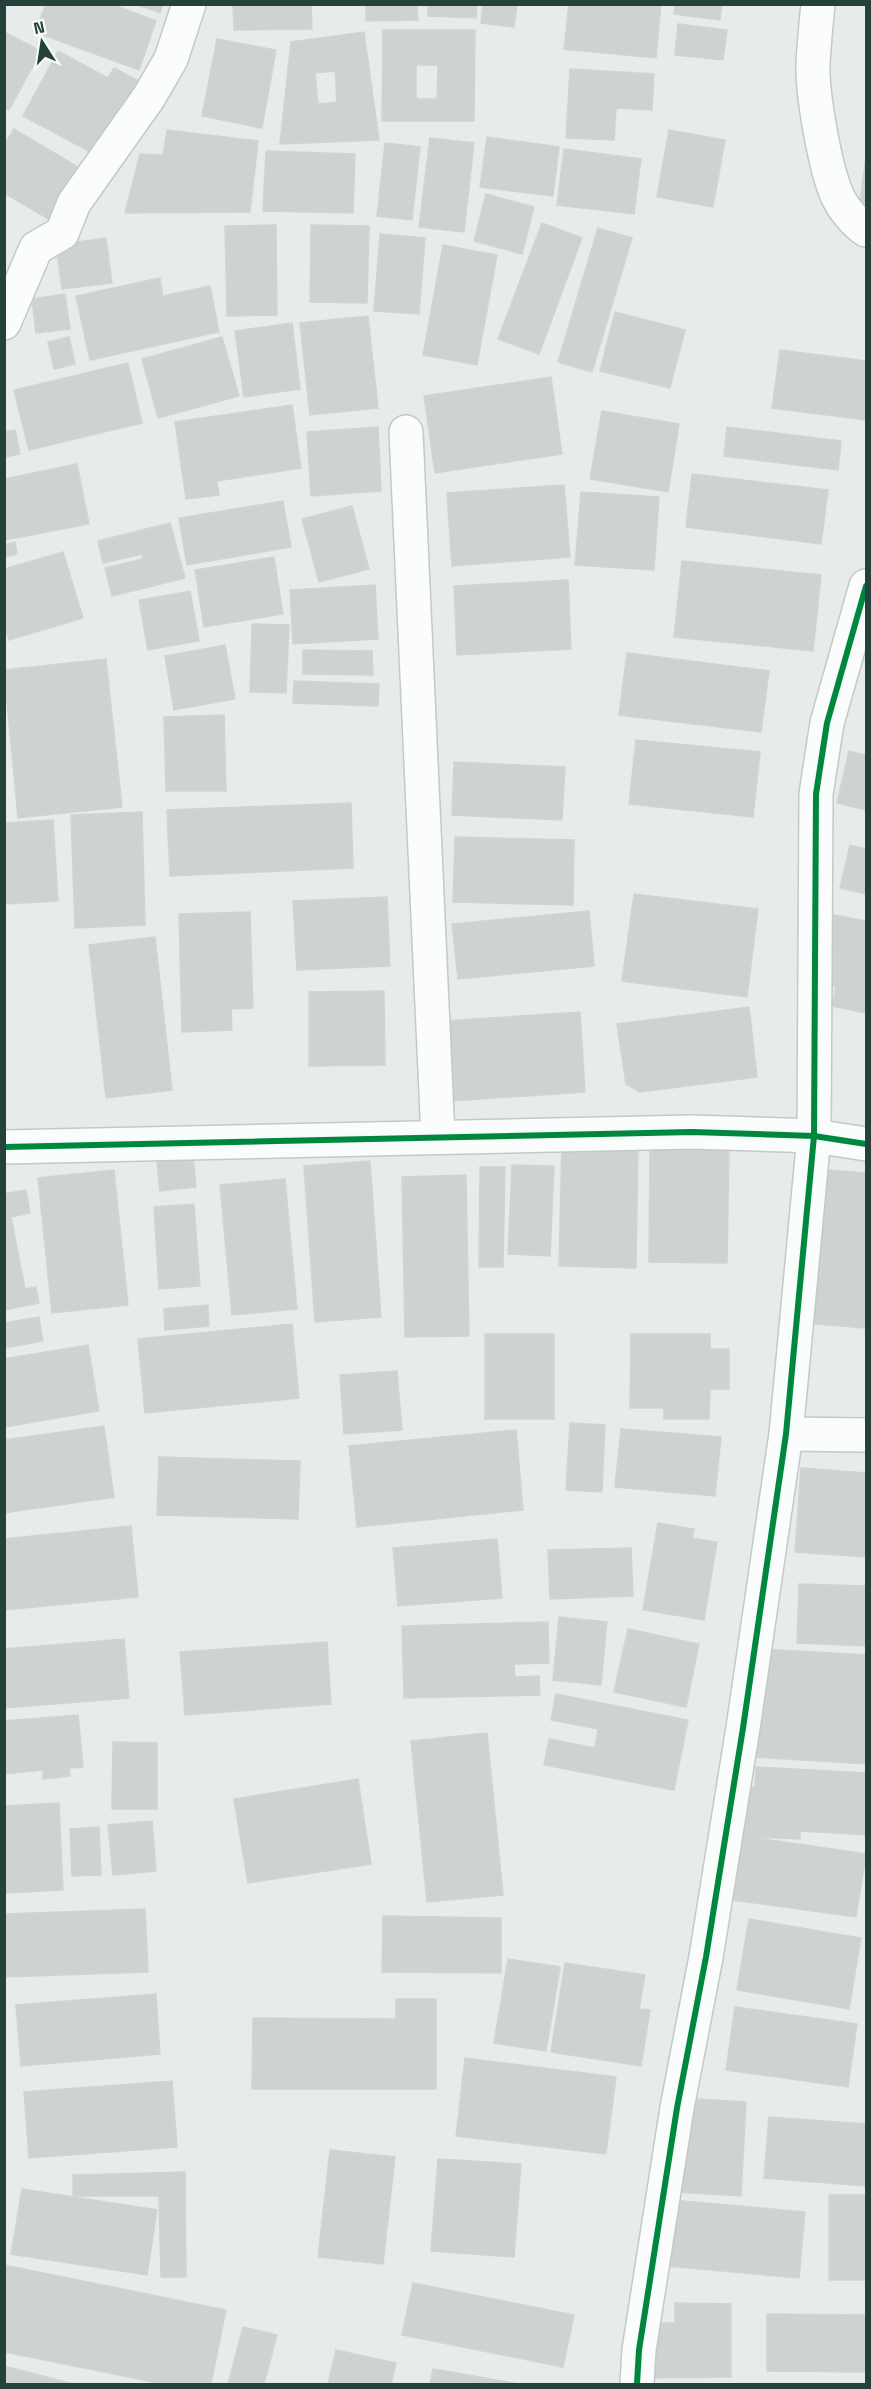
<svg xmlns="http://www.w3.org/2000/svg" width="871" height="2389" font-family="'Space Grotesk',sans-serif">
  <rect width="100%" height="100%" fill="#e7ecea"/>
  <g fill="#ced3d2" stroke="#d0d5d3" stroke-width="1.5" fill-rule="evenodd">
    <path d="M46 4H111L156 21 139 70 35 32Z"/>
    <path d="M135 4H163L160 13Z"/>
    <path d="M233 4H311L312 29 234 30Z"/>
    <path d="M366 4H417L418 20 366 21Z"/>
    <path d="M428 4H477L476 18 428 16Z"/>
    <path d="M483 4H517L514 27 481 23Z"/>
    <path d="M569 4H661L656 58 564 49Z"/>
    <path d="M675 4H722L720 20 674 14Z"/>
    <path d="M678 24 727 30 723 60 675 55Z"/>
    <path d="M383 30H475L474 121H382ZM416 65H438L437 99H416Z"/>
    <path d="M4 32 41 51 9 110 4 108Z"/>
    <path d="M364 32 379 140 280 144 291 42ZM335 71 337 102 318 104 315 73Z"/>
    <path d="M217 39 276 50 262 128 202 116Z"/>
    <path d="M58 51 108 78 114 68 139 81 98 156 23 116Z"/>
    <path d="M570 69 654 74 652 110 616 108 614 140 566 138Z"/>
    <path d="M14 129 83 170 52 221 4 193V145Z"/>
    <path d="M167 130 258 141 250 212 125 213 140 154 163 155Z"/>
    <path d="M669 130 725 140 713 207 657 197Z"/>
    <path d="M487 137 559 147 553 196 480 187Z"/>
    <path d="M430 138 474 143 464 232 419 227Z"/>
    <path d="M385 143 420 147 412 220 377 216Z"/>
    <path d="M564 149 641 159 634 214 557 205Z"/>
    <path d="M266 151 355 154 353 213 263 211Z"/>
    <path d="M866 157V203L860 202Z"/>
    <path d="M486 194 534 207 522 254 474 241Z"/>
    <path d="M542 223 582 238 539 354 498 339Z"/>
    <path d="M276 225 277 315 227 316 225 226Z"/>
    <path d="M311 225 369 226 367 303 310 302Z"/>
    <path d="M598 228 632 238 592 372 558 362Z"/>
    <path d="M380 234 425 238 419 314 374 311Z"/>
    <path d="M106 238 112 283 62 289 56 245Z"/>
    <path d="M443 245 497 255 477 365 423 355Z"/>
    <path d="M160 278 163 296 210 286 219 332 90 360 76 296Z"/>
    <path d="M65 294 70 329 36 333 32 299Z"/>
    <path d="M615 312 685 330 670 388 600 371Z"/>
    <path d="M368 316 378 408 310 415 300 323Z"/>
    <path d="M292 323 300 389 244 397 235 331Z"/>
    <path d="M69 337 75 364 54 369 48 342Z"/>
    <path d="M222 337 239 396 158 418 142 359Z"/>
    <path d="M780 350 866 361V420L772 408Z"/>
    <path d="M128 363 142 423 29 450 14 390Z"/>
    <path d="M551 377 562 454 435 473 424 396Z"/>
    <path d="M292 405 301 468 217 481 219 495 186 499 175 422Z"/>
    <path d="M602 411 679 424 668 492 590 479Z"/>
    <path d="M378 427 381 491 311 496 307 432Z"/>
    <path d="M727 427 841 441 838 470 724 456Z"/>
    <path d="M15 430 20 454 4 457V432Z"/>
    <path d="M77 464 89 524 4 540V479Z"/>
    <path d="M692 474 828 490 821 544 686 527Z"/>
    <path d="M564 485 570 557 452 566 447 493Z"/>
    <path d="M581 492 659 497 654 570 575 565Z"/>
    <path d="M283 501 291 547 187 565 179 518Z"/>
    <path d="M352 506 369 569 319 582 302 519Z"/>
    <path d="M170 523 185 578 112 596 105 568 143 559 142 554 103 563 98 541Z"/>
    <path d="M15 542 17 554 4 557V545Z"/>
    <path d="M63 552 83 618 9 640 4 623V569Z"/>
    <path d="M274 557 283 614 204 627 195 570Z"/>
    <path d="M682 561 821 575 813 651 674 637Z"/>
    <path d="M568 580 571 649 457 655 454 586Z"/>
    <path d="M375 585 378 639 293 644 290 590Z"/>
    <path d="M190 591 199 641 148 650 139 600Z"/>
    <path d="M252 624 289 625 286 693 250 692Z"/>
    <path d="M225 645 235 699 174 710 165 656Z"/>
    <path d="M303 650 372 651 373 675 303 674Z"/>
    <path d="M627 653 769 671 761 732 619 715Z"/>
    <path d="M106 659 122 807 18 818 4 670Z"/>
    <path d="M294 681 379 684 378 706 293 703Z"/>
    <path d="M224 715 226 791H166L164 717Z"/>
    <path d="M636 740 760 752 753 817 629 804Z"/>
    <path d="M849 751 866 755V810L837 803Z"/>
    <path d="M454 762 565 767 562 820 452 815Z"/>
    <path d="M351 803 353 868 170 876 167 810Z"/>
    <path d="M142 812 145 925 75 928 71 815Z"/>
    <path d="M53 820 58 901 4 904V823Z"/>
    <path d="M455 837 574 840 573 905 453 902Z"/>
    <path d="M850 845 866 849V894L840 888Z"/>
    <path d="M634 894 758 909 747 997 622 981Z"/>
    <path d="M387 897 390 966 297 970 293 901Z"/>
    <path d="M589 911 594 966 458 979 452 924Z"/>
    <path d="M250 912 253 1008 231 1009 232 1030 182 1032 179 914Z"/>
    <path d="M830 914 866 921V1013L832 1006 836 987 817 983Z"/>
    <path d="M155 937 172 1090 106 1098 89 945Z"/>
    <path d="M384 991 385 1065 309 1066V992Z"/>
    <path d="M749 1007 757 1077 640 1092 626 1084 617 1024Z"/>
    <path d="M580 1012 585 1092 451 1101 445 1021Z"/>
    <path d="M562 1143 638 1145 636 1268 559 1266Z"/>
    <path d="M650 1147 729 1148 727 1263 649 1262Z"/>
    <path d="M193 1157 196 1187 160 1191 157 1161Z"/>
    <path d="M370 1161 381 1317 315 1322 304 1166Z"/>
    <path d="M512 1165 554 1166 550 1256 508 1254Z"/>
    <path d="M480 1167H505L503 1267H479Z"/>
    <path d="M817 1169 866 1173V1293L864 1328 805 1323Z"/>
    <path d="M114 1170 128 1305 52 1313 38 1178Z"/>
    <path d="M466 1175 469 1336 405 1337 402 1177Z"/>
    <path d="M285 1179 297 1309 232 1315 220 1185Z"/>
    <path d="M26 1190 30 1213 11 1217 25 1289 36 1287 39 1303 4 1310V1194Z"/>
    <path d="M194 1204 200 1286 159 1289 154 1207Z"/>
    <path d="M208 1305 209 1326 165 1330 164 1309Z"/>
    <path d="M39 1317 43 1341 4 1348V1323Z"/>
    <path d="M292 1324 299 1398 145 1413 138 1339Z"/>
    <rect x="485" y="1334" width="69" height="85"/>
    <path d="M631 1334H710V1349H729V1389H710L709 1419H664V1408H630Z"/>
    <path d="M88 1345 99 1411 4 1427V1359Z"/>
    <path d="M397 1371 402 1430 344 1434 340 1375Z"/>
    <path d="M570 1423 605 1425 602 1492 566 1490Z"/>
    <path d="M104 1426 114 1497 4 1513V1440Z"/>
    <path d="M621 1429 721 1437 715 1496 615 1487Z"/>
    <path d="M516 1430 523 1510 357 1527 349 1446Z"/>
    <path d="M159 1457 300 1461 298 1519 157 1515Z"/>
    <path d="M801 1468 866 1473V1557L795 1552Z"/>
    <path d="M658 1523 694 1529 692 1538 717 1542 704 1620 643 1610Z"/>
    <path d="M131 1526 138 1597 4 1610V1539Z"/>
    <path d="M497 1539 502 1598 398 1606 393 1548Z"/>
    <path d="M631 1548 633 1596 550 1599 548 1550Z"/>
    <path d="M799 1584 866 1586V1646L797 1643Z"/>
    <path d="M559 1617 607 1622 601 1685 553 1680Z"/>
    <path d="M548 1622 549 1663 514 1664 515 1677 539 1676 540 1695 404 1698 402 1626Z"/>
    <path d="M628 1629 699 1644 686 1707 614 1692Z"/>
    <path d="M124 1639 129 1698 4 1708V1649Z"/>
    <path d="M327 1642 331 1704 185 1715 180 1652Z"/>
    <path d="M761 1649 866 1655V1764L754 1757Z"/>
    <path d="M556 1694 688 1720 674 1790 544 1765 549 1739 595 1748 598 1729 551 1720Z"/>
    <path d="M78 1715 83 1767 69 1768 70 1776 43 1779V1770L5 1774 4 1721Z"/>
    <path d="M487 1733 503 1895 427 1902 411 1741Z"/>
    <path d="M113 1742 157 1743V1809H112Z"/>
    <path d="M756 1767 866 1773V1835L800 1831V1839L736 1836 739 1786 755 1787Z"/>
    <path d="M358 1779 371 1864 248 1883 234 1799Z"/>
    <path d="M59 1803 63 1890 4 1893V1806Z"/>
    <path d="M152 1821 156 1871 113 1875 108 1825Z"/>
    <path d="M99 1827 101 1875 72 1876 70 1829Z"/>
    <path d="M743 1836 866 1854 856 1917 733 1900Z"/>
    <path d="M145 1909 148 1972 4 1977V1914Z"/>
    <path d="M383 1916 501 1918V1973L382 1972Z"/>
    <path d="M749 1919 861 1938 849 2009 737 1990Z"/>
    <path d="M508 1959 560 1967 546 2051 494 2043Z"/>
    <path d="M565 1963 645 1975 639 2009 650 2010 641 2066 551 2052Z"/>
    <path d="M156 1994 160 2054 21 2066 16 2005Z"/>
    <path d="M396 1999H436V2089H252L253 2018 396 2019Z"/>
    <path d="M735 2007 857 2024 848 2087 726 2070Z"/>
    <path d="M465 2058 616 2077 606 2154 456 2136Z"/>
    <path d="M172 2081 177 2147 29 2158 24 2092Z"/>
    <path d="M682 2098 746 2102 741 2196 676 2192Z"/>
    <path d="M769 2117 866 2124V2186L764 2178Z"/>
    <path d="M330 2150 395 2157 383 2264 318 2257Z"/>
    <path d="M438 2159 521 2164 514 2257 431 2251Z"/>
    <path d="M185 2172 186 2277H161L159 2196H73V2175Z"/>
    <path d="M22 2189 157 2210 147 2275 11 2254Z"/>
    <rect x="829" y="2195" width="37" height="85"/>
    <path d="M673 2200 805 2212 799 2278 667 2266Z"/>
    <path d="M4 2265 226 2310 211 2384H163L4 2352Z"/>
    <path d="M413 2283 574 2315 563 2367 402 2335Z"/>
    <path d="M675 2303 731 2304V2377L646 2378V2323H675Z"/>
    <path d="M767 2314 866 2315V2372L767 2371Z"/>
    <path d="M243 2327 277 2335 264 2384H228Z"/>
    <path d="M336 2350 396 2363 391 2384H328Z"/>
    <path d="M4 2366 74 2384H4Z"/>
    <path d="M433 2369 520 2384H430Z"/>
  </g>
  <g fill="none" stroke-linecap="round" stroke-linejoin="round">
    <defs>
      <g id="minor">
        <path d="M818 4C816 24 814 44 813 64 812 94 825 168 837 195 842 207 856 224 866 230"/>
        <path d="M4 323 36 248 62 233 74 203 149 97 171 59 189 4"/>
        <path d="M406 432 438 1137"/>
        <path d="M4 1147 692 1132 814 1136 866 1144"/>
        <path d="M786 1434 866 1435"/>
        <path d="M637 2384 639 2350 677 2108 706 1957 743 1728 786 1434 814 1136 816 794 827 723 866 586"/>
      </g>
    </defs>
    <use href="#minor" stroke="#c4c9c7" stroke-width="36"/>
    <use href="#minor" stroke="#fbfcfc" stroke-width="33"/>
    <defs>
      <g id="cycleway">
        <path d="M4 1147 692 1132 814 1136 866 1144"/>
        <path d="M637 2384 639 2350 677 2108 706 1957 743 1728 786 1434 814 1136 816 794 827 723 866 586"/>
      </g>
    </defs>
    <use href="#cycleway" stroke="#f6faf9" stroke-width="10"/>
    <use href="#cycleway" stroke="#00873e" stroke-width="6"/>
  </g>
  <rect width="871" height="2389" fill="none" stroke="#24413c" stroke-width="12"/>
  <g transform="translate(42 42) rotate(348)" stroke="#f6faf9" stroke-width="4.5" paint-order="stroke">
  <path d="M0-4.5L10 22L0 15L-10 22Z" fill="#24413c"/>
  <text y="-9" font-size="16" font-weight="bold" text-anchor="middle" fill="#24413c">N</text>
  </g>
</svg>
